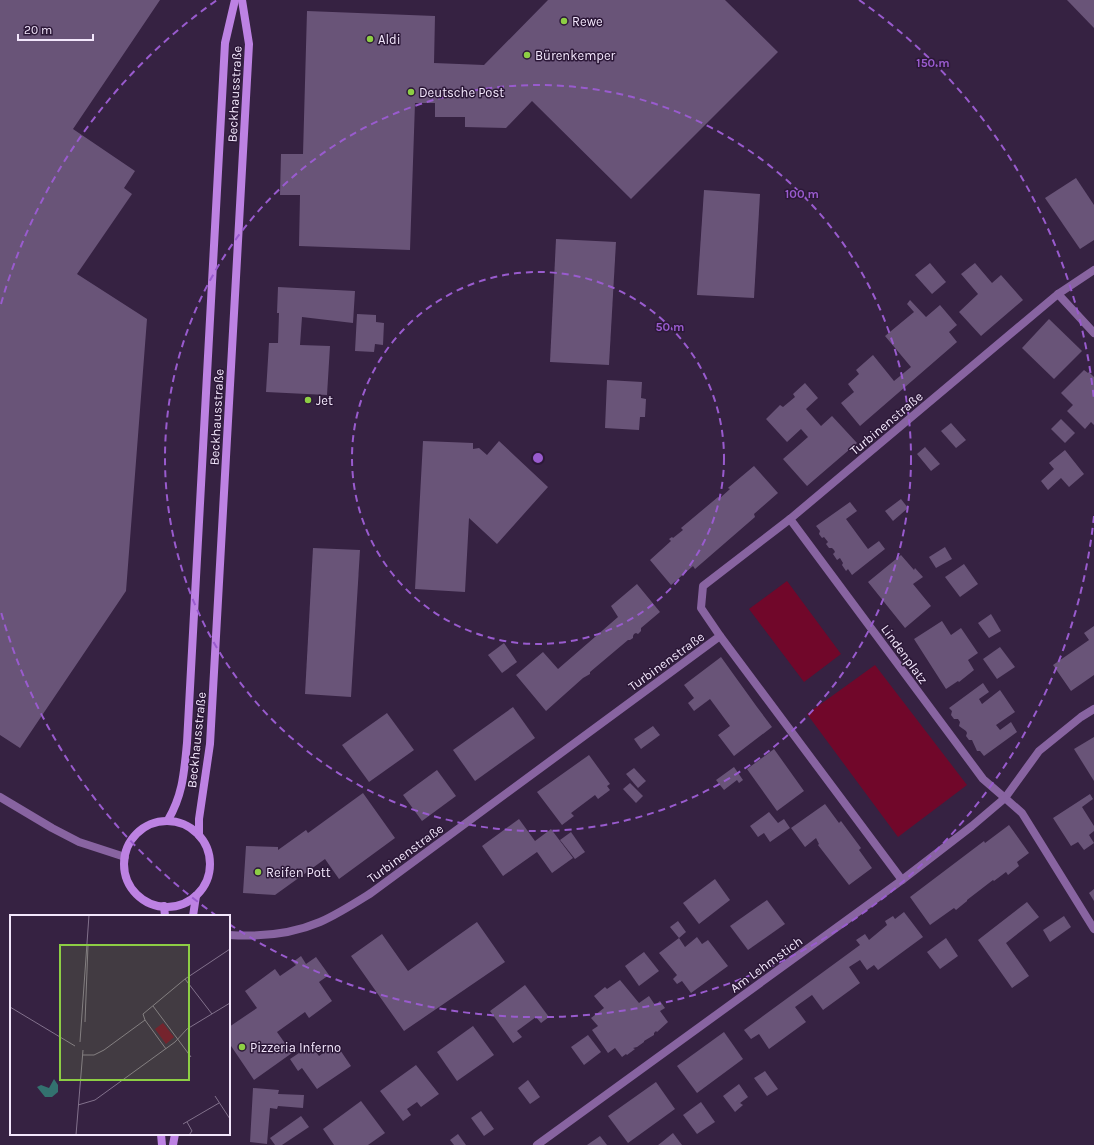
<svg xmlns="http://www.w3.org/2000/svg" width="1094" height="1145" font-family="Karla,sans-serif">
  <rect width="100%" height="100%" fill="#362242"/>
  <g fill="#71072a">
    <path d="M787 581 841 654 804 682 749 609Z"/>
    <path d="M875 665 967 785 898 837 807 714Z"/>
  </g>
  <g fill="#695478">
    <path d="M0 0H160L73 129 135 171 124 188 132 194 77 274 147 319 126 591 20 748 0 735Z"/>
    <path d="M548 0H725L778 52 631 199 532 101 506 128 465 127V117H435V103H415L410 250 299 246 300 195H280L281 154H303L307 11 435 16 434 63 484 65Z"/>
    <path d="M1067 0H1094V28Z"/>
    <path d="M1076 178 1094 205V240L1080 249 1045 198Z"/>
    <path d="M704 190 760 194 754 298 697 295Z"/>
    <path d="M556 239 616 242 609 365 550 362Z"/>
    <path d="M930 263 946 282 932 294 915 275Z"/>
    <path d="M975 263 992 283 1001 275 1023 300 981 336 959 312 978 294 961 274Z"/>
    <path d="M278 287 355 291 353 323 302 317 300 345 330 346 327 395 266 392 269 343H278L279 313H277Z"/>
    <path d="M910 300 926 317 940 305 957 325 949 332 957 342 860 426 841 403 854 392 848 384 859 374 856 370 873 355 894 381 911 367 885 336 914 312 907 304Z"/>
    <path d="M357 314 376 315V322L384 323 383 345 375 344 374 352 355 351Z"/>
    <path d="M1049 319 1082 351 1054 379 1022 348Z"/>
    <path d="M1084 370 1088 373 1089 372 1094 377V425L1091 422 1085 429 1067 411 1073 405 1061 393Z"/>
    <path d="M607 380 642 382 641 398 646 399 645 417H640L639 430 605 428Z"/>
    <path d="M805 383 818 398 806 409 821 426 832 416 857 443 807 486 783 459 808 437 801 429 787 442 766 419 780 405 783 407 795 397 793 394Z"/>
    <path d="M1061 419 1075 433 1065 443 1051 429Z"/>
    <path d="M951 423 966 440 956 448 941 431Z"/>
    <path d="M423 441 473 443V449L479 448 487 455 499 441 548 487 497 544 469 518 465 592 415 589Z"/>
    <path d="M925 447 940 464 931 471 917 454Z"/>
    <path d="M1065 450 1084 474 1069 487 1061 478 1048 490 1041 481 1054 469 1049 463Z"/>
    <path d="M754 466 778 493 754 514 755 517 695 569 693 566 671 585 650 560 671 541 669 539 672 537 673 538 683 530 681 528 718 497 720 498 730 489 728 488 729 487Z"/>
    <path d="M901 499 908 508 893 521 885 511Z"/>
    <path d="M850 502 857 511 846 519 868 549 879 541 885 549 852 575 848 569 846 571 842 565 843 563 840 558 837 560 833 554 835 552 834 550 832 548H829L826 544 828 542 824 537 822 538 819 534 820 531 816 526Z"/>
    <path d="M945 547 952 559 936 568 929 557Z"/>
    <path d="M313 548 360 550 351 697 305 694Z"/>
    <path d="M901 555 914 570 915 568 923 577 913 584 931 606 905 628 868 582Z"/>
    <path d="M964 564 978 584 960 597 945 577Z"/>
    <path d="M637 584 660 612 641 628V631L638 634 636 633 634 634 633 636V638L630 640H628L590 672V674L583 678 546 711 516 675 543 652 558 669 618 617 611 606Z"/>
    <path d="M991 614 1001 631 989 638 978 623Z"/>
    <path d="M942 621 951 635 961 628 978 653 968 660 974 670 959 682 958 681 946 689 914 639Z"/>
    <path d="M1094 626V675L1071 691 1053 665 1089 640 1084 633Z"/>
    <path d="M504 643 517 662 502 673 488 655Z"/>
    <path d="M1000 647 1015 667 997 679 983 659Z"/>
    <path d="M721 657 757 707 772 727 734 756 718 735 730 726 710 699 694 711 688 703 694 698 684 685Z"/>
    <path d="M983 683 989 692 979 699 982 704 1000 690 1015 712 996 725 1000 730 1011 722 1017 732 984 756 980 751H977L972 740H969L966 736 967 733 966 731 959 726 960 722 958 719H954L951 715 952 711 949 708Z"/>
    <path d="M513 707 535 738 475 781 453 750Z"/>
    <path d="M387 713 414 750 369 782 342 745Z"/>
    <path d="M653 726 660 735 641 749 634 739Z"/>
    <path d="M1094 737V781L1074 749Z"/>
    <path d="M774 749 804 791 777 811 747 769Z"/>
    <path d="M589 755 610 784 607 786 610 790 598 799 595 795 571 813 574 816 562 825 537 792Z"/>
    <path d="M734 767 743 780 739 783 737 780 724 790 716 780Z"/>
    <path d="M634 768 646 781 638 788 626 774Z"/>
    <path d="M437 770 456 796 422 821 403 795Z"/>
    <path d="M630 783 643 796 636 803 623 789Z"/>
    <path d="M363 793 395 838 339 879 325 859 275 895 243 893 246 846 278 847V850L306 830 308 833Z"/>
    <path d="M1090 794 1093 799 1082 807 1094 826V831L1089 835 1094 843 1084 850 1078 842 1071 846 1053 818Z"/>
    <path d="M825 804 839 823 841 821 861 848 859 850 872 868 849 885 818 845 819 844 816 838 805 847 791 828Z"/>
    <path d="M769 812 778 823 784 819 790 828 770 842 764 833 758 837 750 826Z"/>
    <path d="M519 819 535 841 551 829 573 858 552 873 537 852 503 876 482 846Z"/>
    <path d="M1009 825 1029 853 1017 862 1019 866 1008 875 1006 872 994 881 993 880 967 900V901L956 910 954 908 930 925 910 897 984 841 985 843Z"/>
    <path d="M571 832 585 852 575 859 560 840Z"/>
    <path d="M715 879 730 900 699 924 683 903Z"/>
    <path d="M1094 889V901L1089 893Z"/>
    <path d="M767 900 785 924 748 950 730 926Z"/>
    <path d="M1027 902 1039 917 1006 943 1029 976 1012 988 978 940Z"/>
    <path d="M904 912 923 937 878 970 874 965 867 970 860 960 849 967 860 983 823 1010 812 995 795 1007 806 1022 769 1049 759 1034 751 1039 744 1030 860 945 856 940 865 934 869 940 887 925 885 921 893 916 895 919Z"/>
    <path d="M1064 916 1071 927 1050 942 1043 930Z"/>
    <path d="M678 921 686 932 679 938 685 947 697 937 702 944 708 940 728 966 691 993 682 981 677 984 673 979 677 975 659 953 679 938 670 927Z"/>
    <path d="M477 922 505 962 404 1031 351 956 382 934 408 971Z"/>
    <path d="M946 938 958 956 940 969 927 952Z"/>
    <path d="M644 952 659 971 639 986 625 966Z"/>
    <path d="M301 956 306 964 316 957 329 975 319 982 332 1001 309 1018 305 1012 277 1032 292 1053 254 1080 229 1043V1027L257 1008 245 991 275 969 280 976 296 965 293 962Z"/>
    <path d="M620 980 639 1003 649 996 655 1005 660 1001 665 1008 660 1011 668 1022 657 1032 656 1031 654 1033V1035L644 1041V1042L637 1047 633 1048 635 1049 627 1055 626 1054 622 1057 615 1048 608 1053 592 1030 598 1026 591 1018 604 1008 594 996 605 987 607 989Z"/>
    <path d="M525 985 549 1017 541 1023 536 1017 517 1031 522 1037 513 1043 490 1011Z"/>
    <path d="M473 1026 494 1055 457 1081 437 1052Z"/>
    <path d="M724 1032 743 1059 697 1093 677 1066Z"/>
    <path d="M588 1035 601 1052 584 1065 571 1047Z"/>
    <path d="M336 1044 351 1066 317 1089 302 1068 298 1071 290 1059 311 1045 319 1056Z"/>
    <path d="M416 1065 439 1094 421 1107 417 1102 407 1109 411 1115 403 1121 380 1091Z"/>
    <path d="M765 1071 778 1089 767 1096 754 1078Z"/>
    <path d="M528 1080 540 1097 530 1104 518 1088Z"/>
    <path d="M656 1082 675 1109 628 1143 608 1116Z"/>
    <path d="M739 1084 748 1097 740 1103 743 1105 735 1112 723 1096Z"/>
    <path d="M253 1088 279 1090 278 1094 304 1095 303 1108 278 1106 277 1109 270 1108 267 1144 250 1142Z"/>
    <path d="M361 1101 385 1133 368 1145H334L323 1129Z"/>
    <path d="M701 1102 715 1122 697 1134 683 1115Z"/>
    <path d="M481 1111 494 1129 484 1136 471 1118Z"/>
    <path d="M301 1116 309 1127 282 1145H275L270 1138Z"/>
    <path d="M673 1133 682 1145H658L662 1142Z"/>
    <path d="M458 1134 466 1145H454L450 1140Z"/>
    <path d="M600 1136 607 1145H587Z"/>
  </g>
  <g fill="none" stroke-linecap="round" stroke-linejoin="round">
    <g stroke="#8864a1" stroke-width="8">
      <path d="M1058 294 1094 333"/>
      <path d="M790 519 983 779 1005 798 1022 813 1094 929"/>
      <path d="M720 636 902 880"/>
      <path d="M0 797 52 828 79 842 125 857"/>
      <path d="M229 935C259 937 292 934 320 922 338 914 355 903 371 893L720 636 701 608 703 586 790 519 1058 294 1094 270"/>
      <path d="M537 1145 902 880 972 826 1005 798 1039 751 1081 717 1094 709"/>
    </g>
    <g stroke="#bd82e3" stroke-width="8">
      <path d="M168 820C183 794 184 773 187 743L225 43 235 0"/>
      <circle cx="167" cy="864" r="43"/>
      <path d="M199 835V819L210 744 249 44 242 0"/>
      <path d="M164 906 165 916"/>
      <path d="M193 916 196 896"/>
      <path d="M161 1134 162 1145"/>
      <path d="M173 1145 175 1134"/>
    </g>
  </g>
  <g fill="none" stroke="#995bce" stroke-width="2" stroke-dasharray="7 5">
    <circle cx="538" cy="458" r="186"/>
    <circle cx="538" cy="458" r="373"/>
    <path d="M1094 516A559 559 0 0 1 229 924M217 916A559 559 0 0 1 1 612M1 304A559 559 0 0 1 217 0M859 0A559 559 0 0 1 1094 400"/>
  </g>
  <g fill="#8dce44" stroke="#2c1838" stroke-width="1.5">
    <circle cx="564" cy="21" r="4"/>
    <circle cx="370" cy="39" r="4"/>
    <circle cx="527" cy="55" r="4"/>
    <circle cx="411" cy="92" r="4"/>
    <circle cx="308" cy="400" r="4"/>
    <circle cx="258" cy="872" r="4"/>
    <circle cx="242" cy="1047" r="4"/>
  </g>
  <g text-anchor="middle" stroke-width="3" stroke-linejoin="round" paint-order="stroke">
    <g font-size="13" fill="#f3e7fc" stroke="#2c1838" text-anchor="start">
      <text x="572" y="26">Rewe</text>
      <text x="378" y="44">Aldi</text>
      <text x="535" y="60">Bürenkemper</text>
      <text x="419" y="97">Deutsche Post</text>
      <text x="316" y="405">Jet</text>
      <text x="266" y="877">Reifen Pott</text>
      <text x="250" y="1052">Pizzeria Inferno</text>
    </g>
    <g font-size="13" fill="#f3e7fc" stroke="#2c1838">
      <text transform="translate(234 94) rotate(-87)" y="5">Beckhausstraße</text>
      <text transform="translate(216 417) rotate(-87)" y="5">Beckhausstraße</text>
      <text transform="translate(886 423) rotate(-40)" y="5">Turbinenstraße</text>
      <text transform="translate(905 654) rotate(54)" y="5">Lindenplatz</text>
      <text transform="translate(666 661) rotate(-36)" y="5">Turbinenstraße</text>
      <text transform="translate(196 740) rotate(-84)" y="5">Beckhausstraße</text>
      <text transform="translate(405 853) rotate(-36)" y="5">Turbinenstraße</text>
      <text transform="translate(766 964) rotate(-36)" y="5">Am Lehmstich</text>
    </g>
  </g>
  <g transform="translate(10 915)">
    <rect width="220" height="220" fill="#362242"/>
    <path d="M153 108 164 122 156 129 145 114Z" fill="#71072a"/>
    <path d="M44 164 48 170V177L42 182H35L27 172 31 170 39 173Z" fill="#33726f"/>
    <path fill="none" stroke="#82718c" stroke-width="1" d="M175 64 202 99M143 91 181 142M0 92 65 131M135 105 156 134M75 107 78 30M70 127 79 0M73 140H84L94 135 135 105 133 99 175 64 220 34M205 181 220 204M68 190 85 185 165 127 177 114 220 88M177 207 182 216 179 220M173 209 209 188M66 220 73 135"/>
    <path fill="#8dce44" fill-opacity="0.15" stroke="#8dce44" stroke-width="2" d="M50 30H179V165H50Z"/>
    <rect width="220" height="220" fill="none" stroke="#f3e7fc" stroke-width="2"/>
  </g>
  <circle cx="538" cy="458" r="6" fill="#995bce" stroke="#2c1838" stroke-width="2"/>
  <g font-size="12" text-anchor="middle" font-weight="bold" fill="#995bce" stroke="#2c1838" stroke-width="3" stroke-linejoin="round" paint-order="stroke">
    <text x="933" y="67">150 m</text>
    <text x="802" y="198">100 m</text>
    <text x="670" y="331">50 m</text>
  </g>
  <path d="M18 34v6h75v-6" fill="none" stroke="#f3e7fc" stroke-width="2"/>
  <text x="24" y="34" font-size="12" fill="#f3e7fc" stroke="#2c1838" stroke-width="3" paint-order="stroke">20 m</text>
</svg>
